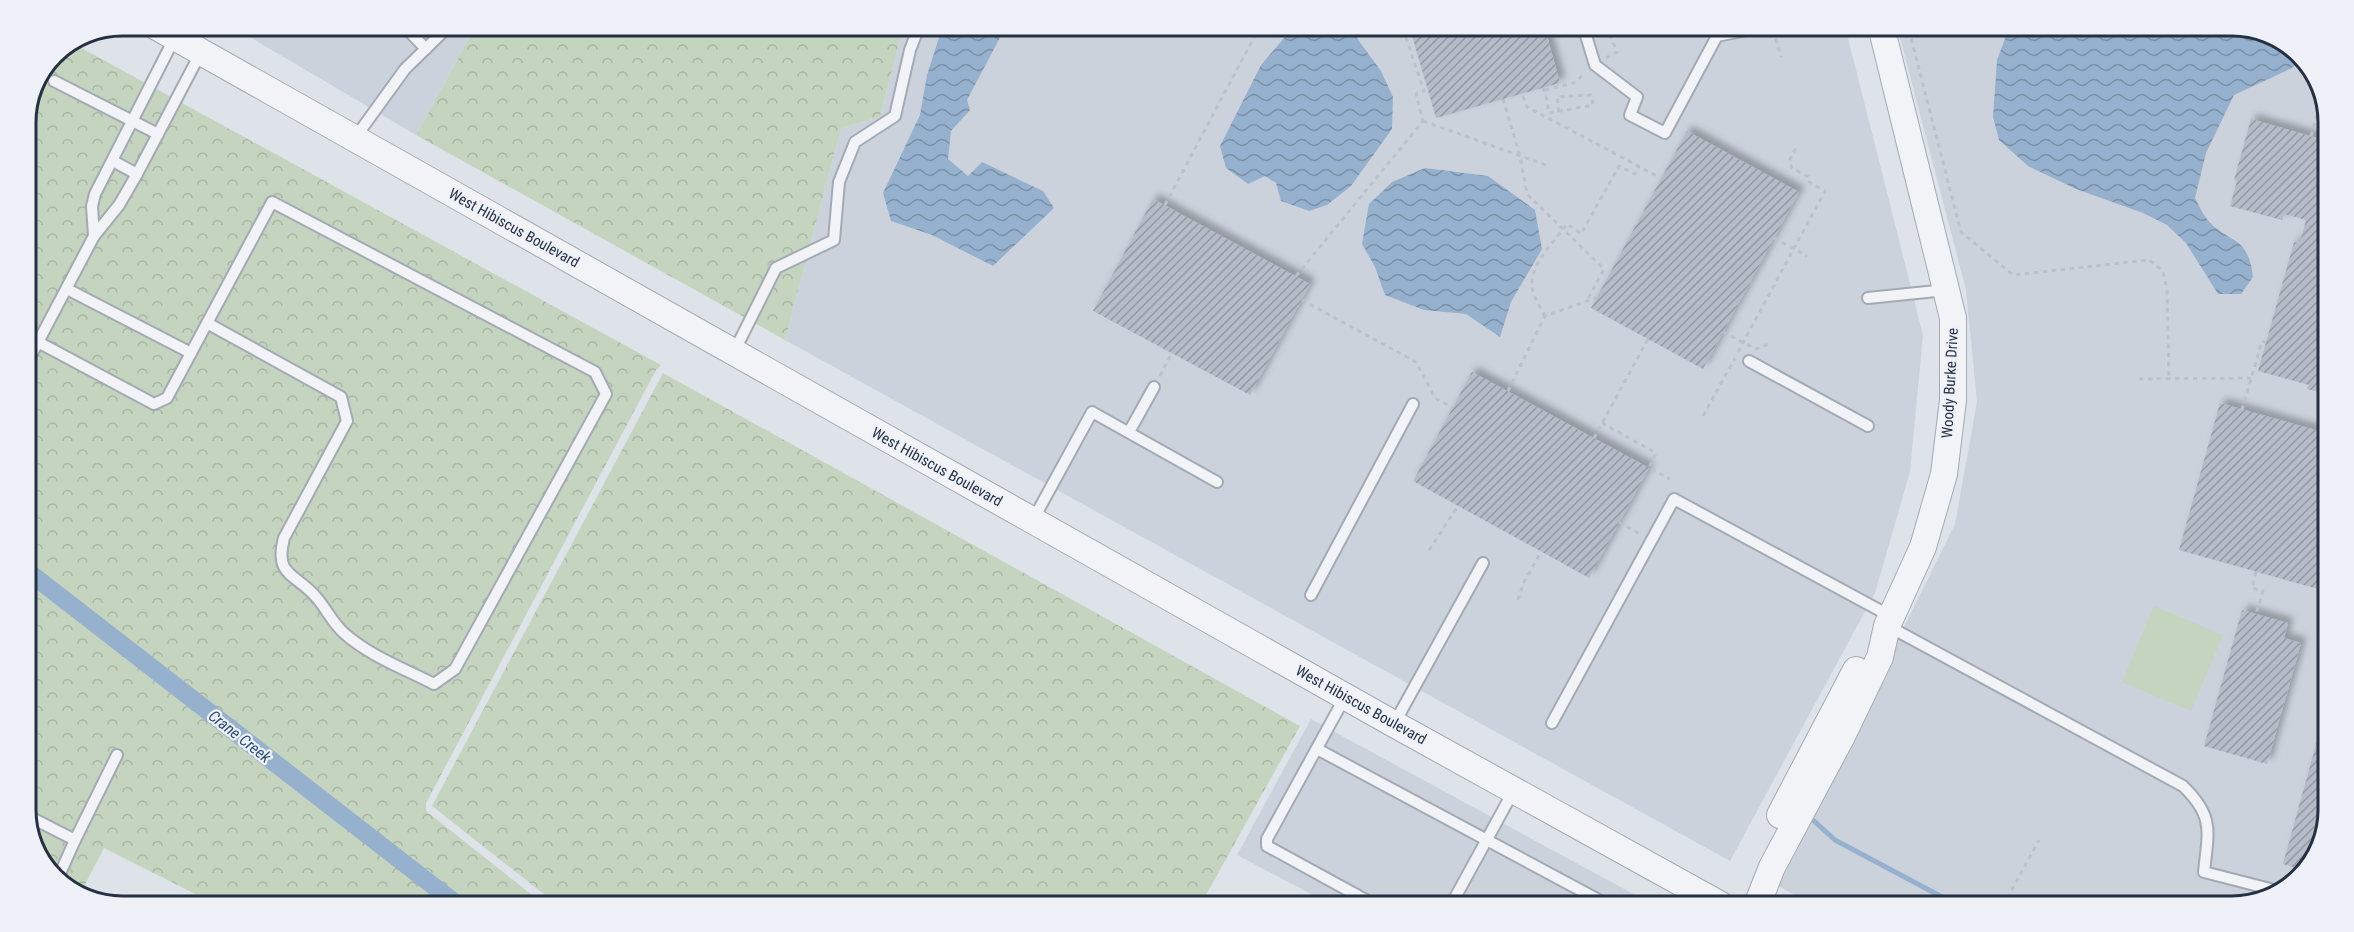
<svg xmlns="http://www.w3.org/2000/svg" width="2354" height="932" font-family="'Roboto Condensed',sans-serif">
  <defs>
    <pattern id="forest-crowns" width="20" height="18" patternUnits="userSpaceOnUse" patternTransform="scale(1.5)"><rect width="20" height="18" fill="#c4d4be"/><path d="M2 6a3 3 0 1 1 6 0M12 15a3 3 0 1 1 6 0" fill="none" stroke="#a8b6a4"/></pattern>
    <pattern id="water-waves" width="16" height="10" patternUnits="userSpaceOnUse" patternTransform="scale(1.5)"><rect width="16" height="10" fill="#95b1cd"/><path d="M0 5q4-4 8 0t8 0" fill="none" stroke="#7990a8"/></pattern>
    <pattern id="building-hatch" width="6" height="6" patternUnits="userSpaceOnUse" patternTransform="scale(1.5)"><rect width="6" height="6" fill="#b5bcc7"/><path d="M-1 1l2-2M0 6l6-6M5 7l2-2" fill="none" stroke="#9399a3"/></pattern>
    <filter id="shadow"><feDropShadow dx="5.5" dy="-5.5" stdDeviation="3" flood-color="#0004"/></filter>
  </defs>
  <rect width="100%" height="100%" fill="#dee3e9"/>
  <g fill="#ccd2dc">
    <path d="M231 26H476L416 135Z"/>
    <path d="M903 27 1846 30 1923 335 1910 472 1875 593 1730 861 785 340 841 128 880 117Z"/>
    <path d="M1898 30 2263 31 2308 63 2328 115 2323 841 2290 887 2232 906 1813 905 1776 885 1955 524 1977 402 1966 290Z"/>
    <path d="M1311 719 1554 851 1654 905 1330 904 1237 855Z"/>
  </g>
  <path fill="#c4d4be" d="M2154 606 2223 635 2191 711 2122 682Z"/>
  <g fill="url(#forest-crowns)">
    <path d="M476 26 903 27 880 117 841 128 785 340 416 135Z"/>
    <path d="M76 45 661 365 656 370 426 803V811L541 902H211L104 848 80 894 46 869 26 817V116L54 54Z"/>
    <path d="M663 373 1300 726 1201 904 554 902 432 806Z"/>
  </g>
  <g fill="url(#water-waves)">
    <path d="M942 28H1005L967 100 970 110 951 131 948 159 968 176 982 162 1043 191 1054 208 993 266 932 235 891 221 883 193 920 115 927 75Z"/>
    <path d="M1307 28H1332L1356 37 1381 71 1393 97 1392 129 1351 186 1327 205 1309 211 1281 201 1276 183 1265 176 1248 184 1226 168 1220 146 1261 65 1290 31Z"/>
    <path d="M2013 30 2263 31 2304 60 2290 69 2234 95 2206 153 2195 198C2199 205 2202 213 2207 219 2227 244 2248 233 2253 277L2241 294H2218L2186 243 2167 225 2143 213 2076 189 2028 166 1999 140 1993 117 1997 60 2006 36Z"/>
    <path d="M1425 168 1488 176 1535 210 1542 249 1511 302 1500 337 1466 314 1424 310 1385 295 1375 267 1362 244 1369 204 1392 182Z"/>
  </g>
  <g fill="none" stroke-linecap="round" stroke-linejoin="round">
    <path stroke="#95b1cd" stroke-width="5" d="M1814 821 1835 840 1959 906"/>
    <path stroke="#95b1cd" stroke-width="18" d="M26 570 454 902"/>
  </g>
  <g fill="url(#building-hatch)" filter="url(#shadow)">
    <path d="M1410 29H1545L1560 83 1436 118Z"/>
    <path d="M2251 119 2328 141 2326 394 2307 389 2309 385 2258 371 2294 242 2300 243 2306 220 2284 214 2282 220 2230 206 2237 181 2234 180Z"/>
    <path d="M1687 131 1799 192 1703 369 1591 308Z"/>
    <path d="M1153 199 1310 284 1250 395 1093 311Z"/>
    <path d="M1472 372 1649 468 1589 578 1413 481Z"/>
    <path d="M2220 403 2326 433 2325 591 2179 550Z"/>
    <path d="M2242 610 2288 623 2284 638 2301 643 2267 764 2204 746Z"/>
    <path d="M2323 719V841L2303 870 2283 864Z"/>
  </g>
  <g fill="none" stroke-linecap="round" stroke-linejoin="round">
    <defs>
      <g id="service">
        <path d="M404 26 426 49"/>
        <path d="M1584 29 1595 65 1637 97 1630 115 1665 133 1717 36 1752 29"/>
        <path d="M54 81 158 134"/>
        <path d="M355 138 405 69 449 26"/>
        <path d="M113 161 137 174"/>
        <path d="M94 236 92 206 95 194 175 37"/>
        <path d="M67 289 191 353 272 202 595 372 606 394 455 669 434 684C405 669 370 656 345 634 333 624 326 608 316 597 295 573 274 576 284 538L347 421 341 397 207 323"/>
        <path d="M1868 298 1946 290"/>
        <path d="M38 342 154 404 167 398 191 353"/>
        <path d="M734 352 776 268 834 240 839 182 855 142 895 116 910 50 919 27"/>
        <path d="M1749 361 1868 426"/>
        <path d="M26 365 94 236 119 205 137 174 201 52"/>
        <path d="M1129 432 1154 387"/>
        <path d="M1033 520 1092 412 1217 482"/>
        <path d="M1311 595 1413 404"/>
        <path d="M1888 626 2183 786C2215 817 2208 832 2204 872L2278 891"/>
        <path d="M1345 697 1267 839V846L1373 904"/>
        <path d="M1552 723 1674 499 1892 617"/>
        <path d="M1394 724 1483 563"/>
        <path d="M1317 749 1608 905"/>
        <path d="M26 815 75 840 117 755"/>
        <path d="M58 878 75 840"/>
        <path d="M1451 905 1514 790"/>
      </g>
      <g id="tertiary">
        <path d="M155 26 1394 724 1721 905"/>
        <path d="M1780 815 1856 670"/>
        <path d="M1757 905 1772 867 1842 736 1880 657 1887 626 1923 547 1944 474 1953 400V318L1882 30"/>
      </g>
    </defs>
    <use href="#service" stroke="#a3aab4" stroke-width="14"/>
    <use href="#tertiary" stroke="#a3aab4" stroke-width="28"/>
    <g stroke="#bcc0c8" stroke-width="3" stroke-dasharray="4.5 4.5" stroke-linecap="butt">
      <path d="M1403 29 1424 91 1416 94 1423 121"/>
      <path d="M1773 30 1781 57"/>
      <path d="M1909 30 1961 232 2013 275 2149 260 2163 271 2167 291 2169 379"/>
      <path d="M1606 58 1617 52 1610 35 1633 29"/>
      <path d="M1542 89 1545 90 1549 113 1593 105 1591 95 1557 97 1559 112"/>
      <path d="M1545 90 1574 83 1583 75"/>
      <path d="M1523 96 1527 107 1659 177"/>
      <path d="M1503 99 1520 156 1527 194 1604 269 1587 301"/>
      <path d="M1423 121 1549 166"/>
      <path d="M2311 136 2322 98"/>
      <path d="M1165 205 1259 28"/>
      <path d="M1774 238 1807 256"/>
      <path d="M1296 276 1423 121"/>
      <path d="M1302 300 1416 362 1435 398 1453 408"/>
      <path d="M1545 316C1540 306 1530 292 1532 281 1534 260 1555 241 1567 224L1581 234 1619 166 1635 174 1639 166"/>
      <path d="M1723 332 1756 349 1771 343"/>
      <path d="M1738 352 1825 191 1809 182V177L1792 168 1789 161 1797 146"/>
      <path d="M1160 376 1172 353"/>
      <path d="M2139 379 2251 378"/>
      <path d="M1508 391 1545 316 1596 298"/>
      <path d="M2242 410 2262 341 2266 343"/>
      <path d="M1703 416 1735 358"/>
      <path d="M1602 423 1656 453 1649 468 1670 479"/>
      <path d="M1594 438 1648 339"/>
      <path d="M1619 522 1640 534"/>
      <path d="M1429 550 1458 506"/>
      <path d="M2256 572 2252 588 2263 591 2256 614"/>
      <path d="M1518 600 1523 584 1541 552"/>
      <path d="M2003 906 2039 840"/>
    </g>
    <use href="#service" stroke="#f1f3f7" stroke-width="10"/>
    <use href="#tertiary" stroke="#f1f3f7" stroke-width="26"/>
  </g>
  <g text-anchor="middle" stroke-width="4.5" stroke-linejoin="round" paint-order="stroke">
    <g font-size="15" fill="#253042" stroke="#eef1f7">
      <text transform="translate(514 228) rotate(29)" y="5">West Hibiscus Boulevard</text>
      <text transform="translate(1950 383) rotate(-87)" y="5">Woody Burke Drive</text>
      <text transform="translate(937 467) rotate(29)" y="5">West Hibiscus Boulevard</text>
      <text transform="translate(1361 705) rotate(29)" y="5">West Hibiscus Boulevard</text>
    </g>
    <g font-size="16" font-style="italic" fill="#2b4f7a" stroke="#eef1f7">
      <text transform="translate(240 736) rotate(38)" y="6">Crane Creek</text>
    </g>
  </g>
  <path d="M0 0H2354V932H0ZM122 36H2232A86 86 0 0 1 2318 122V810A86 86 0 0 1 2232 896H122A86 86 0 0 1 36 810V122A86 86 0 0 1 122 36Z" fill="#eef1f7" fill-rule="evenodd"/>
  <path fill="none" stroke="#253042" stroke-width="3" d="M122 36H2232A86 86 0 0 1 2318 122V810A86 86 0 0 1 2232 896H122A86 86 0 0 1 36 810V122A86 86 0 0 1 122 36Z"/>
</svg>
